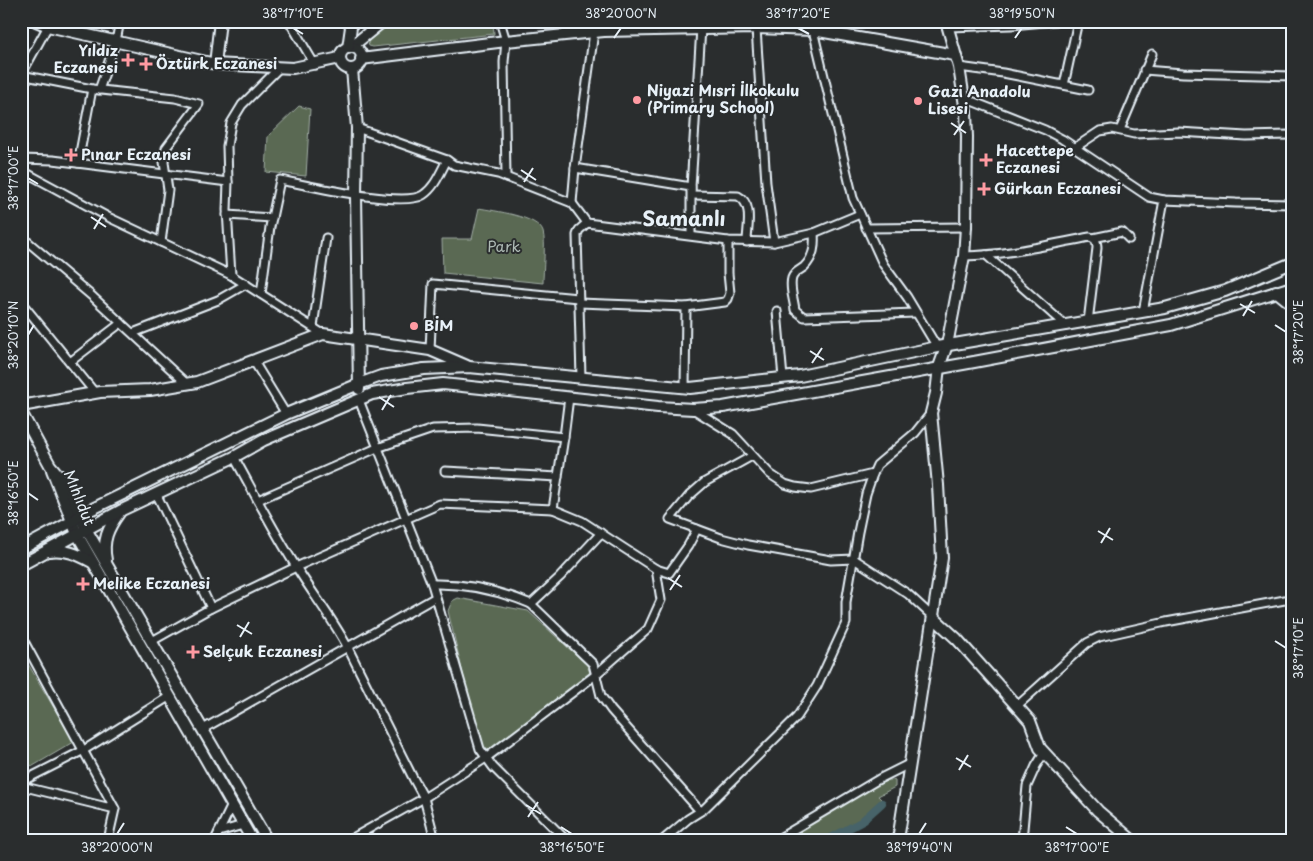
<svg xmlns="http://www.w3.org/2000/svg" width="1313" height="861" font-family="'Playpen Sans',sans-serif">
  <rect width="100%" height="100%" fill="#2a2d2e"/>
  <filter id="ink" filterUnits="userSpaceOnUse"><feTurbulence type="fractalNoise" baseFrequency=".02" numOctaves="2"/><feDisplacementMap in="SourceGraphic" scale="10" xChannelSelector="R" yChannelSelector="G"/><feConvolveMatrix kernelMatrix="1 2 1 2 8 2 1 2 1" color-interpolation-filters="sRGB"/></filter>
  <g filter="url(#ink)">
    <g fill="#5a6952" stroke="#a1ada5">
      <path d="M392 21H493L494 34 373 47 369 46 368 43 371 36Z"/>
      <path d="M299 106 310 109 306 176 266 172 268 136Z"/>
      <path d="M479 208C494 211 538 216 543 232 546 242 543 271 543 283L443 273 442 239H472Z"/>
      <path d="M101 568H104L262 840H258Z"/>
      <path d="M458 598 528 611 587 665 590 673 582 682 490 751 484 748 475 724 448 611 452 601Z"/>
      <path d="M21 652 74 742 33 766 23 763 21 759Z"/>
      <path d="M887 780H893L895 781V787L878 796 885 803 863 822 829 840H789L787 835C821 818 853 797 887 780Z"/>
    </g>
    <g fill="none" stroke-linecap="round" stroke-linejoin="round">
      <path stroke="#466369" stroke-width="8" d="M827 840 861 822 882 803"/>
      <defs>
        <g id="street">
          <path d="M289 21 315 65"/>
          <path d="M500 21 506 41 504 62 506 177"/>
          <path d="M601 21 604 31"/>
          <path d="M815 21 813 30 853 198 883 264 907 297 937 347"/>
          <path d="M48 26 21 75 92 89 175 98 199 104 166 148 164 162 168 190 161 242"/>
          <path d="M948 27 1011 25 1057 21"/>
          <path d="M756 28 766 183 774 242"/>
          <path d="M959 67 1003 73 1088 90"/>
          <path d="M1144 70 1183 73 1292 76"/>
          <path d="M1064 85 1078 21"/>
          <path d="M99 90 116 41 120 21"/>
          <path d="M964 98 1045 130 1062 139 1149 197 1164 200 1236 203 1292 204"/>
          <path d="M357 128 447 160 454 165 498 174 572 203 587 223 728 241 774 242 814 233 860 214"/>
          <path d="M1120 130 1152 54"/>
          <path d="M1076 147 1100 131 1112 129 1134 134 1179 132 1246 136 1292 135"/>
          <path d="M21 159 53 160 228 182"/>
          <path d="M78 163 92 89"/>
          <path d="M575 168 691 187V190"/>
          <path d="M21 170 110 218 231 275 323 334"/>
          <path d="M692 195 738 196C754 204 747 228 747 242"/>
          <path d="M572 203 575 168 594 32"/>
          <path d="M227 215 272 218"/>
          <path d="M866 228 966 227"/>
          <path d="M814 233C815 246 814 257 804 267 800 270 794 272 792 278 789 287 794 300 795 310L804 317 915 313"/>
          <path d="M691 235V187L701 28 700 21"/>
          <path d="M21 236 93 297 187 384"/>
          <path d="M1093 238 1122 232 1129 239"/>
          <path d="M986 255 1066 326"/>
          <path d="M964 256C1007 255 1048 245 1090 237 1096 239 1097 242 1097 248L1088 322"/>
          <path d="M231 275 227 210 228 182 227 146 231 123 242 105 279 68"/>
          <path d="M261 294 270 227 280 180C306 185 403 208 423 195 435 187 440 173 447 160"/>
          <path d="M21 302 95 393"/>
          <path d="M579 303 686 307 725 302 728 299 730 293 728 273V241"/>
          <path d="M777 311 783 378"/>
          <path d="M1143 312 1164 200"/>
          <path d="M313 327 326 238"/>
          <path d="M133 333 218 300 246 284"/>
          <path d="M430 350 433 284 578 298"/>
          <path d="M253 360 286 414"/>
          <path d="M70 362 121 323"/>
          <path d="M581 377 577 235 579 230 587 223"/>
          <path d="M685 388 686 307"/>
          <path d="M359 400 432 584 480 749 493 767 566 840"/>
          <path d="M693 409 733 434 770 474 785 484 795 487 811 489 873 474"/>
          <path d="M752 456 705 482 689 496 670 519 721 538 748 545 831 560 854 559 908 594 933 617"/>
          <path d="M234 457C254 493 273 530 295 565 312 593 332 618 347 646L413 778 424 798 435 840"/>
          <path d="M445 471 558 477"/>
          <path d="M156 493 211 608"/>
          <path d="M258 500 377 448 433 429 477 428 564 437 569 397"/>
          <path d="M553 509 564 437"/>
          <path d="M432 584C466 583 500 591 531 604L560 577 601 533"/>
          <path d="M531 604 593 664 601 696 611 710 700 811"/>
          <path d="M21 636 115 809 108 840"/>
          <path d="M152 641 211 608 296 567 440 504 553 509 582 521 656 569 669 573 688 546 697 529"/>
          <path d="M1017 706 1087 643 1099 637 1166 622 1290 599"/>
          <path d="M203 729 436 597"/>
          <path d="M21 782 84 750 170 696"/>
          <path d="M21 786 115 809"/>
          <path d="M219 832 243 825"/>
          <path d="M215 840 232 805"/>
          <path d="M349 840 424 798 486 758 594 676 648 629 661 600 656 569"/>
          <path d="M663 840 688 819 704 809 797 717 817 686 846 623V602L858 532 866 494 873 474 877 465 915 433 931 413"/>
          <path d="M776 840 879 779 909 764"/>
          <path d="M1022 840 1027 786 1036 766 1044 753"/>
        </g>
        <g id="secondary">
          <path d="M36 21 48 26 215 64 293 68 340 58"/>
          <path d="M351 47 383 21"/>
          <circle cx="351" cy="58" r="11"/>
          <path d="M348 48 351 27 349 21"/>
          <path d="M361 59 506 41 604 31 756 28 813 30 955 55"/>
          <path d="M215 64 220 21"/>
          <path d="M352 69 357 128 356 195 359 389"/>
          <path d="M1276 291 1292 304"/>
          <path d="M21 406 100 392 150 390 197 382 323 334 430 350 467 366"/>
          <path d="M21 412 50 465 61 478 86 529 267 840"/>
          <path d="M52 470 77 534 252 840"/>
          <path d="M21 549 73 521 80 515 286 414 359 384 381 376 424 369 469 367 690 388 800 376 937 347 1165 308 1225 291 1292 263"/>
          <path d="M49 551C66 549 77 554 92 562"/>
          <path d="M106 560C102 541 108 528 119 513"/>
          <path d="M21 565 122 510 234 457 264 440 372 394 407 388 443 384 658 407 693 409 723 407 974 362 1171 325 1292 287"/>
          <path d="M933 617 957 639 1030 721 1040 748 1098 811 1132 840"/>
          <path d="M898 840 942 558 938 485 931 413 936 393 939 367 947 345 964 256 966 227 967 137 966 112 959 67 946 21"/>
        </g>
      </defs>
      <use href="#street" stroke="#e8f1f8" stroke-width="11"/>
      <use href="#secondary" stroke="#e8f1f8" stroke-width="14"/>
      <use href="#street" stroke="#2a2d2e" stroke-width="7"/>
      <use href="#secondary" stroke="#2a2d2e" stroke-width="10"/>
    </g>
  </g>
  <path fill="none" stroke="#e8f1f8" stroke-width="2" d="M293 28 303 34M798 28 809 34M614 38 621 28M1015 38 1022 28M951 123 966 133M954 135 964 121M521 170 536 180M28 178 38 184M524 182 533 168M91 217 106 227M94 229 103 214M1240 304 1255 313M1243 316 1252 301M1275 325 1286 332M28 335 34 325M810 351 824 360M812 363 822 348M379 397 394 407M382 410 391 395M28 493 38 500M1098 531 1113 540M1101 543 1110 528M668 578 682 587M670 590 680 575M237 625 252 634M240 637 249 622M1275 641 1286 648M956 758 971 767M959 770 968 755M526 805 541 814M528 817 538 802M561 827 572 834M1066 827 1077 834M117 834 124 823M919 834 926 823"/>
  <g fill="#ff9aa2" stroke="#2a2d2e" stroke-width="2">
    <path d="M125.5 52.5h5v5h5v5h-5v5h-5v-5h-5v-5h5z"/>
    <path d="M143.5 56.5h5v5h5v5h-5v5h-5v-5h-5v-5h5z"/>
    <circle cx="637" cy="100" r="5"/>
    <circle cx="918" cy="101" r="5"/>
    <path d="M68.5 147.5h5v5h5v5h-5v5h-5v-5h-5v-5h5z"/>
    <path d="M983.5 152.5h5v5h5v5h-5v5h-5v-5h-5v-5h5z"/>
    <path d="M981.5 181.5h5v5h5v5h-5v5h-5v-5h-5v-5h5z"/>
    <circle cx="414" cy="326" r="5"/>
    <path d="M80.5 576.5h5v5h5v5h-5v5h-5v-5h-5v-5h5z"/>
    <path d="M190.5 644.5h5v5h5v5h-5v5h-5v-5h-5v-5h5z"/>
  </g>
  <g text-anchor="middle" stroke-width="4" stroke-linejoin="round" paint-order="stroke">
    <g font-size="15" font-weight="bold" fill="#e8f1f8" stroke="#2a2d2e" text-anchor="start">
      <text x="118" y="56" text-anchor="end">Yıldız<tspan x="118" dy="17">Eczanesi</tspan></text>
      <text x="156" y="69">Öztürk Eczanesi</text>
      <text x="647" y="96">Niyazi Mısri İlkokulu<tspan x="647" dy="17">(Primary School)</tspan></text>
      <text x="928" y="97">Gazi Anadolu<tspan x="928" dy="17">Lisesi</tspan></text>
      <text x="996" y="156">Hacettepe<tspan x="996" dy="17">Eczanesi</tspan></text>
      <text x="81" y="160">Pınar Eczanesi</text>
      <text x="994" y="194">Gürkan Eczanesi</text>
      <text x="424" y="331">BİM</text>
      <text x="93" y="589">Melike Eczanesi</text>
      <text x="203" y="657">Selçuk Eczanesi</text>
    </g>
    <g font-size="15" fill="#afbbb6" stroke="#2a2d2e">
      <text x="504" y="252">Park</text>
    </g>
    <g font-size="15" fill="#e8f1f8" stroke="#2a2d2e">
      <text transform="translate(79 498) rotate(68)" y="5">Mıhlıdut</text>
    </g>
    <g font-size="20" font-weight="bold" fill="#e8f1f8" stroke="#2a2d2e">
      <text x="684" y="226">Samanlı</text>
    </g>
  </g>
  <rect width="1313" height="861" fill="none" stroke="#2a2d2e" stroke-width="55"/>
  <rect x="28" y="28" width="1258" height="806" fill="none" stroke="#e8f1f8" stroke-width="2"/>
  <g font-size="12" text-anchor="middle" fill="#e8f1f8">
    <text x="293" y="18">38°17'10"E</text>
    <text x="621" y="18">38°20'00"N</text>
    <text x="798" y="18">38°17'20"E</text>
    <text x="1022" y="18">38°19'50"N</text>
    <text transform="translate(14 178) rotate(-90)" y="4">38°17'00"E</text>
    <text transform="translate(1299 332) rotate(-90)" y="4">38°17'20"E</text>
    <text transform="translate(14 335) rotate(-90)" y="4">38°20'10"N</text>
    <text transform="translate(14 493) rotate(-90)" y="4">38°16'50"E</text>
    <text transform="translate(1299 648) rotate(-90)" y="4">38°17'10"E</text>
    <text x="117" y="852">38°20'00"N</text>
    <text x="572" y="852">38°16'50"E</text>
    <text x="919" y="852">38°19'40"N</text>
    <text x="1077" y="852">38°17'00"E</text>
  </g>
</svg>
